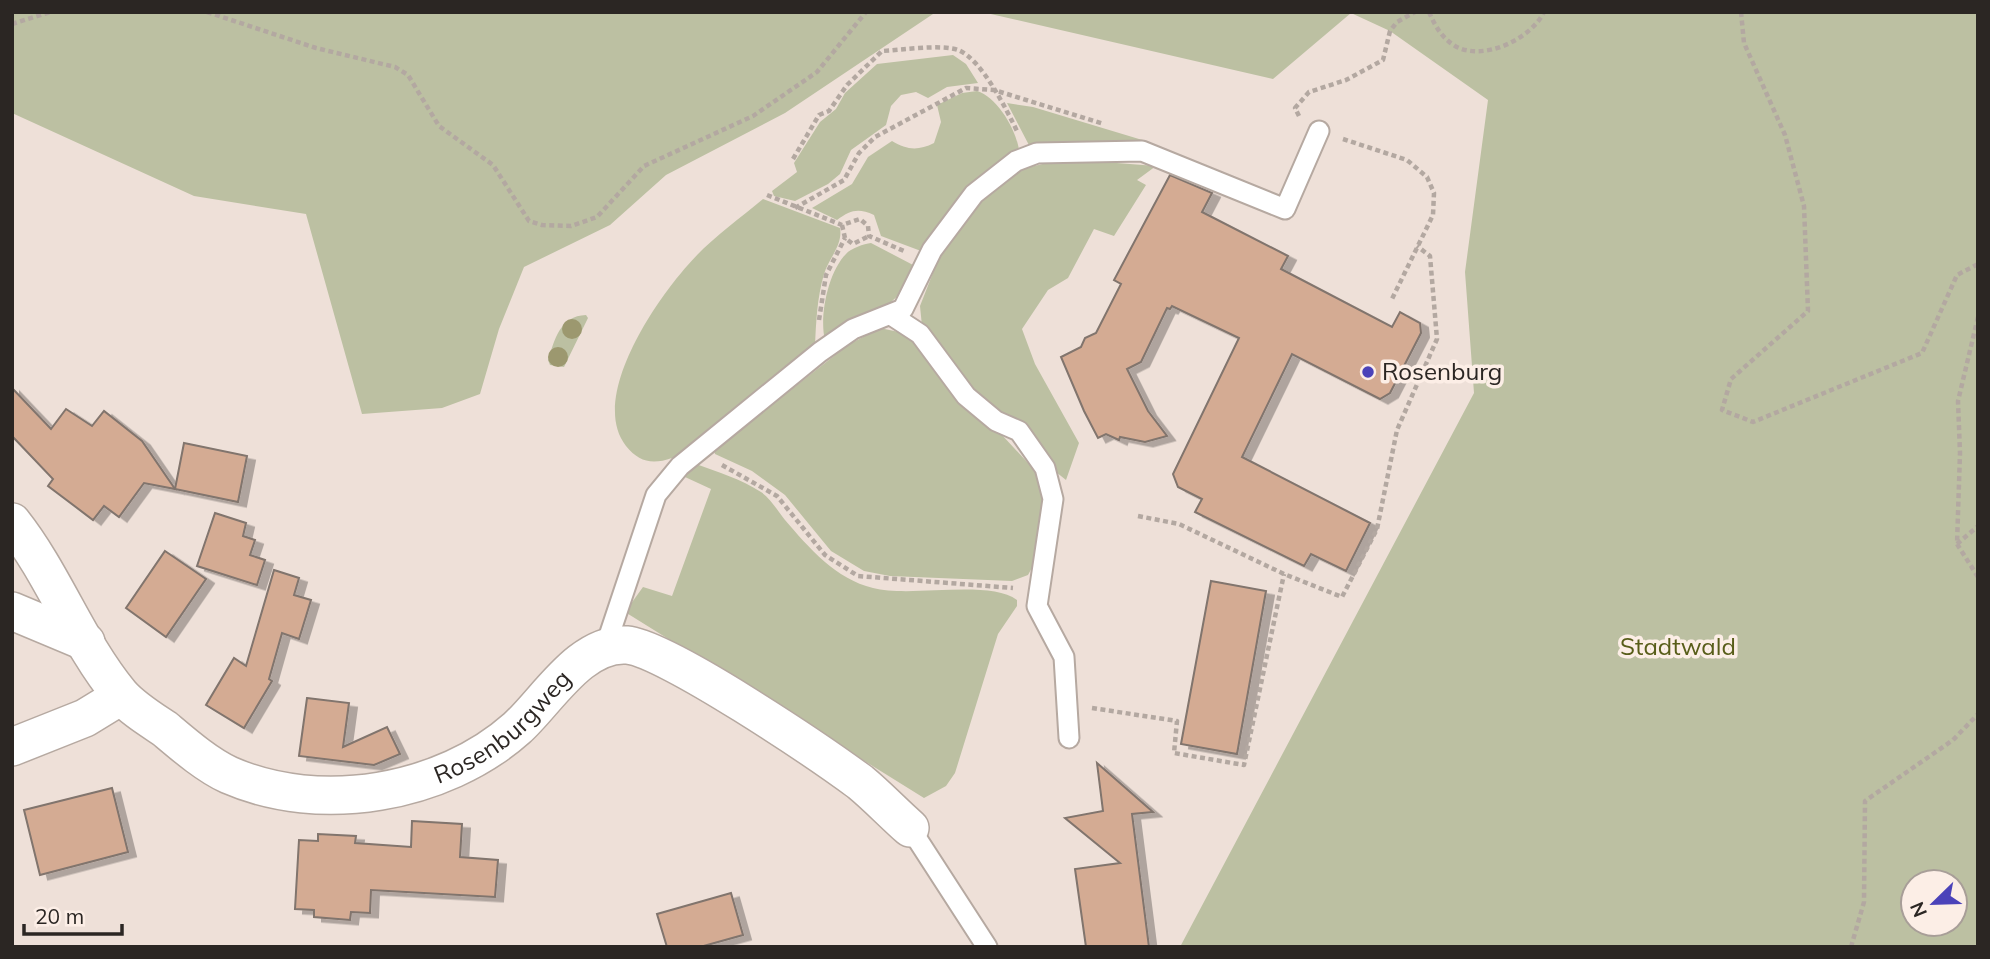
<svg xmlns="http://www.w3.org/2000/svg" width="1990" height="959" font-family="Mulish,sans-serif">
  <defs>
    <filter id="shadow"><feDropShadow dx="8" dy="4.5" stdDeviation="0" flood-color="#0004"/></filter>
  </defs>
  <rect width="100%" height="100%" fill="#eee0d8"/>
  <g fill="#bcc0a2" fill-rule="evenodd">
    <path d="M12 12H936L785 113 666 175 610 225 524 267 499 329 480 394 442 408 362 414 306 214 194 196 12 113Z"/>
    <path d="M982 12H1978V947H1180L1474 393 1465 272 1488 100 1390 31 1351 13 1273 79ZM1913 882H1955V924H1913Z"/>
    <path d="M953 55 966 64 978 83 947 87 928 98 916 92 901 95 891 106 886 125 851 150 840 174 828 184 795 201 774 196 772 191 797 172 794 163 820 122 836 109 845 93 877 64Z"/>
    <path d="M977 91C997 97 1016 129 1019 150L921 251 881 236 874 215C858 208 851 210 837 220L812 208 852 184 868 157 892 141C907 150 918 151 934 143L941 122 937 105 962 93Z"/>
    <path d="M1007 103 1033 107 1139 139 1143 140 1144 147 1031 149Z"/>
    <path d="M1064 159 1156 166 1137 180 1146 185 1114 236 1094 229 1068 278 1048 290 1022 329 1035 364 1079 443 1066 480 1056 472 1041 444 979 396 941 353 922 326 920 306 938 260 975 205 1017 170Z"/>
    <path d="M763 199 840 228C843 245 829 258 824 274 817 298 816 323 815 347 786 371 757 394 728 418 712 431 692 450 672 458 652 465 639 462 626 446 589 399 654 303 687 266 709 240 737 221 763 199Z"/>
    <path d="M871 243 915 266 903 291 890 303 825 340C819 317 828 272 846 254 851 248 864 244 871 243Z"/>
    <path d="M586 315 588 318 564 367 550 365 548 360C555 339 560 316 586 315Z"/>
    <path d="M880 328 908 334 1042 478C1048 507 1044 549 1028 575L1012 581 890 576 864 571 831 551 785 495 752 471 715 454 714 450 848 345Z"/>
    <path d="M696 464C718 472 741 479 761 492 770 498 778 511 785 520 809 548 836 579 873 588 910 598 989 579 1017 600V606L998 634 955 773 946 786 924 798 625 612 643 587 672 596 711 489 685 477Z"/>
  </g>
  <g fill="#d4ab93" stroke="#81746d" stroke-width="2" filter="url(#shadow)">
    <path d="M1170 175 1212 193 1202 212 1288 256 1281 269 1392 327 1400 312 1420 323 1421 333 1390 393 1380 399 1292 354 1242 457 1370 523 1346 571 1311 554 1304 566 1195 512 1202 499 1178 487 1173 474 1239 338 1172 306 1170 309 1167 308 1141 362 1127 369 1148 411 1167 436 1145 442 1120 437 1119 440 1106 434 1098 438 1084 411 1061 357 1081 347 1085 338 1096 333 1121 284 1114 280Z"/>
    <path d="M12 388 51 429 66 409 92 426 104 411 142 441 175 489 144 483 119 517 104 506 93 520 48 486 53 479 12 436Z"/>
    <path d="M184 443 247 456 238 502 175 489Z"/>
    <path d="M215 513 246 523 243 536 255 540 250 555 265 560 257 585 197 566Z"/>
    <path d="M165 551 206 579 166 637 126 608Z"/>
    <path d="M274 570 299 578 294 595 311 600 299 639 282 633 269 679 272 681 244 728 206 705 234 658 246 666Z"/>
    <path d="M1211 581 1266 591 1237 754 1181 744Z"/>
    <path d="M307 698 349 703 343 747 387 727 400 754 374 765 299 756Z"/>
    <path d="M1097 763 1153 812 1132 814 1149 947H1086L1075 869 1120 863 1065 818 1103 811Z"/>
    <path d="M112 788 128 852 40 875 24 810Z"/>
    <path d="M412 821 462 824 460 857 498 860 495 897 371 890 370 913 351 912 350 920 314 917V910L295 909 299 840 318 841V834L356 836 355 843 411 847Z"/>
    <path d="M731 893 743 935 700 947H667L657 914Z"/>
  </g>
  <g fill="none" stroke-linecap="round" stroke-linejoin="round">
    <defs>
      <g id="service">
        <path d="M891 315 920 334 966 396 996 421 1019 431 1045 468 1053 499 1037 606 1064 657 1069 738"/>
        <path d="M605 648 656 495 680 466 820 352 853 329 903 309 932 250 974 194 1016 161 1037 153 1142 151 1285 209 1319 131"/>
        <path d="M910 828 987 947"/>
      </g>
      <g id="minor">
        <path id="s1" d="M12 522C54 575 77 642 120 694 132 708 150 719 165 729 184 745 207 765 229 775 320 815 443 794 517 728 547 701 580 642 627 645 666 648 822 754 860 782 877 796 893 813 910 828"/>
        <path d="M12 611 86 642"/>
        <path d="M12 747 85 718 121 696"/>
      </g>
    </defs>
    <use href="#service" stroke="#b6a9a1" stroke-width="23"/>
    <use href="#minor" stroke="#b6a9a1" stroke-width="40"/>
    <g stroke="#b3a8a1" stroke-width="4.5" stroke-dasharray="5 3.5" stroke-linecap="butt">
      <path d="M207 12 316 48 395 67 408 75 439 126 493 165 529 221 542 225 571 226 597 217 644 166 753 116 817 72 866 12"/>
      <path d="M1429 12C1435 26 1442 38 1455 46 1483 62 1531 39 1544 12"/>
      <path d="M1741 12 1744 43 1785 135 1804 206 1808 311 1731 379 1722 410 1753 422 1922 353 1957 275 1978 264"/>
      <path d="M12 24 50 12"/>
      <path d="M1299 116 1295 108 1309 92 1346 80 1383 60 1390 31 1397 22 1415 12"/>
      <path d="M1343 139 1407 160 1427 177 1434 193 1433 215 1391 301"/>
      <path d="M793 159 819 115 829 111 847 85 882 51C901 50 941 44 958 50 982 59 1007 111 1018 133"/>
      <path d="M767 195 842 225 860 219 868 226 869 236 904 251"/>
      <path d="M795 208 844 180 859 153 875 137 966 88 994 90 1104 124"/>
      <path d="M842 225 845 238 853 244 869 236"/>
      <path d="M1978 317 1958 401 1960 453 1957 544 1978 577"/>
      <path d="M819 320 826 275 845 238"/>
      <path d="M722 465 777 496 825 555 858 576 1013 588"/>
      <path d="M1138 516 1179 524 1284 574 1342 597 1377 529 1397 430 1437 339 1430 256 1417 246"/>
      <path d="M1957 544 1978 526"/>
      <path d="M1092 708 1177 721 1174 753 1244 765 1284 574"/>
      <path d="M1851 947 1864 902 1865 801 1953 740 1978 714"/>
    </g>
    <use href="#service" stroke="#fff" stroke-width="19"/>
    <use href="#minor" stroke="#fff" stroke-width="37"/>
  </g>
  <g fill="#9c986f">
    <circle cx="572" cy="329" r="10"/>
    <circle cx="558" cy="357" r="10"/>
  </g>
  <circle fill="#4b42b9" stroke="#fceee6" stroke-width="2.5" cx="1368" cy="372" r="7"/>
  <g text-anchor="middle" stroke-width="7" stroke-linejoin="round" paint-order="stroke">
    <g font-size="24" fill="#2b2623" stroke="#fceee6" text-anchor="start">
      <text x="1382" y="380">Rosenburg</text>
    </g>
    <g font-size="24" fill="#585d19" stroke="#fceee6">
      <text x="1678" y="655">Stadtwald</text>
    </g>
    <g font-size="24" fill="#2b2623" stroke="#fceee6">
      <text dy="8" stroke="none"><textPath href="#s1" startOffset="635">Rosenburgweg</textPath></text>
    </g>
  </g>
  <rect width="1990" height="959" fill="none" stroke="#2b2623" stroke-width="28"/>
  <g transform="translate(1934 903) rotate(247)"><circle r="33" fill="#fceee6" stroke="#a89e98" stroke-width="2"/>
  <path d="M0-5L12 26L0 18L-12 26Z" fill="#4b42b9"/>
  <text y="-10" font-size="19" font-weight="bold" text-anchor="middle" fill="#2b2623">N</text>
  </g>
  <path d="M24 924v10h98v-10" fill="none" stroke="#2b2623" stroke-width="3.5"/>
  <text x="35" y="924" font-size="21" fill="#2b2623" stroke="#fceee6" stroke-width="5" paint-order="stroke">20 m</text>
</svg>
